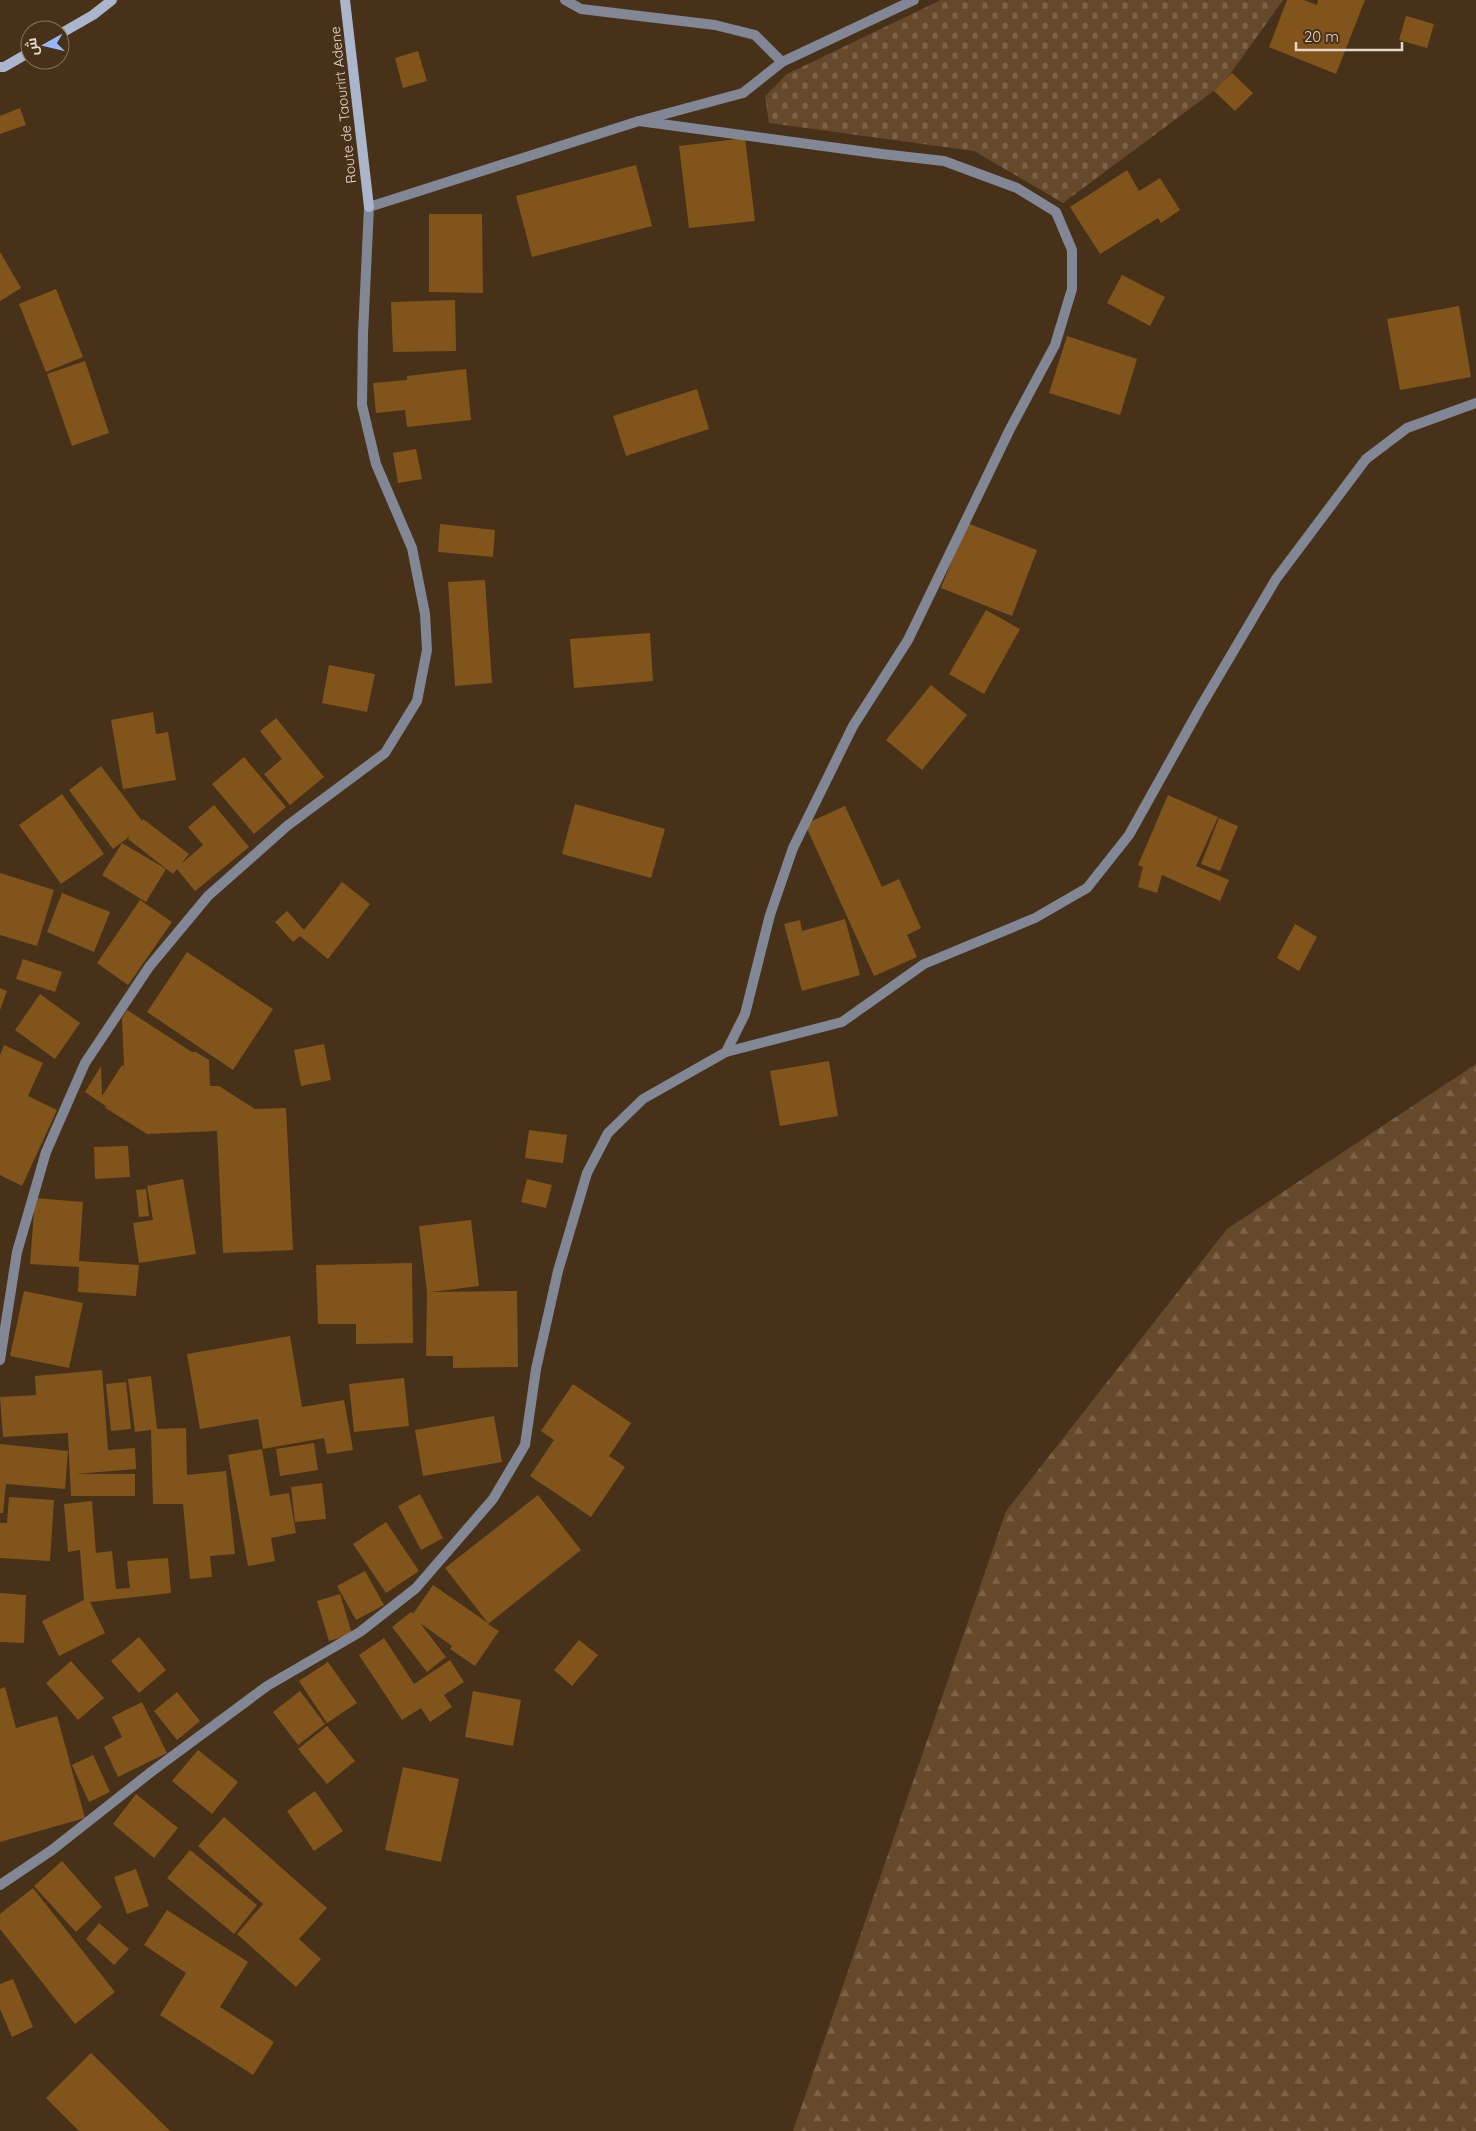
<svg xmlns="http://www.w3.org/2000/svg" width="1476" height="2131" font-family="Quicksand,Cairo,sans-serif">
  <defs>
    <pattern id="forest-firs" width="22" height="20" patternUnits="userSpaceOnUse" patternTransform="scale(1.25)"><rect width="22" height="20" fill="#65492a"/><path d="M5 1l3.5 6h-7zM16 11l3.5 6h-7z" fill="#7b6248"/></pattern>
    <pattern id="cemetery-stones" width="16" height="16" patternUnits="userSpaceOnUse" patternTransform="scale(1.25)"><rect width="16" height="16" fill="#65492a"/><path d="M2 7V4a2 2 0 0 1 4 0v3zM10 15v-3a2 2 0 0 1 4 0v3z" fill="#7b6248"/></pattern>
  </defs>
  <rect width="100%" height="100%" fill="#473118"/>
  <path fill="url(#forest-firs)" d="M1476 1064V2131H793L1006 1511 1227 1229Z"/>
  <path fill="url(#cemetery-stones)" d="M941 0H1283L1223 84 1063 203 974 151 769 123 765 96 787 74Z"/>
  <g fill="#81541c">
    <path d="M1287 0H1304L1317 5 1318 0H1365L1336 74 1269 47Z"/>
    <path d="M1406 16 1434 24 1427 48 1399 40Z"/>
    <path d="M418 51 427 81 403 88 395 58Z"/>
    <path d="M1232 73 1253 93 1235 111 1214 91Z"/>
    <path d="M20 108 26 125 0 134V116Z"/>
    <path d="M745 138 755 221 689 228 679 146Z"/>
    <path d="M636 165 652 226 532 257 516 196Z"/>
    <path d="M1127 170 1139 191 1160 178 1180 210 1161 223 1158 218 1100 254 1070 207Z"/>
    <path d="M429 214H482L483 293 429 292Z"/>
    <path d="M0 252 21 288 0 301Z"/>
    <path d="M1122 275 1165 297 1150 326 1107 303Z"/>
    <path d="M56 289 83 357 46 372 19 304Z"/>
    <path d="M455 300 456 351 393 352 391 302Z"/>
    <path d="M1459 306 1471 377 1400 390 1387 319Z"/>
    <path d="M1067 336 1137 359 1120 415 1049 393Z"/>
    <path d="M85 361 109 433 72 446 47 374Z"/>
    <path d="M466 369 471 420 407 427 405 410 376 413 373 383 407 380V376Z"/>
    <path d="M697 389 709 429 626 456 613 416Z"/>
    <path d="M416 449 422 479 398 483 393 453Z"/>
    <path d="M967 523 1037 550 1012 616 941 588Z"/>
    <path d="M440 524 495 530 493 557 438 552Z"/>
    <path d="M485 580 492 683 455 686 448 582Z"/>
    <path d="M986 610 1020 629 984 694 949 674Z"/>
    <path d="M650 633 653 681 574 688 570 639Z"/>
    <path d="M329 665 375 674 367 712 322 703Z"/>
    <path d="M931 685 967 715 922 770 886 740Z"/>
    <path d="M153 712 156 734 168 732 176 780 123 789 111 720Z"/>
    <path d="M276 718 324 777 290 805 264 774 282 759 260 731Z"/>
    <path d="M244 757 286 807 254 834 212 784Z"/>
    <path d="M101 766 142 821 143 819 189 854 181 864 203 845 188 827 214 805 249 847 195 891 177 869 173 874 128 839 130 836 113 849 69 790Z"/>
    <path d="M62 794 104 854 61 884 19 825Z"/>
    <path d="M1168 795 1218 817 1196 866 1229 880 1220 901 1162 875 1157 893 1138 887 1143 867 1138 865Z"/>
    <path d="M575 804 665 829 651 878 562 854Z"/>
    <path d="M845 806 882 887 899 879 921 928 907 935 917 957 874 976 805 824Z"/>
    <path d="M1219 818 1238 826 1220 871 1201 864Z"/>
    <path d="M122 843 166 869 146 902 102 875Z"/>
    <path d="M0 873 54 890 37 946 0 935Z"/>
    <path d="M342 882 370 904 328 959 300 936 293 942 275 922 287 911 304 930Z"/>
    <path d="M62 893 110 912 94 952 47 932Z"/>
    <path d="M140 900 172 922 128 985 97 963Z"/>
    <path d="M845 919 860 975 802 991 784 924 800 920 802 931Z"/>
    <path d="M1295 924 1317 937 1299 971 1277 958Z"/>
    <path d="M187 952 273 1009 233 1070 147 1012Z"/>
    <path d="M23 959 62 972 55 992 16 979Z"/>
    <path d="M0 988 7 991 0 1010Z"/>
    <path d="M40 994 80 1023 55 1059 15 1030Z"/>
    <path d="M127 1010 192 1052H196L209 1060 210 1086H219L255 1109 286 1108 293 1250 223 1253 217 1131 147 1134 104 1107H107L85 1092 101 1066 102 1096 122 1065 124 1066 122 1018Z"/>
    <path d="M324 1044 331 1080 301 1086 294 1050Z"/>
    <path d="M4 1045 43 1063 28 1096 57 1110 22 1186 0 1175V1055Z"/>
    <path d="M829 1061 838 1116 780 1126 770 1071Z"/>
    <path d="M529 1130 567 1135 563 1163 525 1158Z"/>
    <path d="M128 1146 130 1177 95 1179 94 1147Z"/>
    <path d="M183 1179 196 1254 139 1263 133 1223 153 1220 147 1186Z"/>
    <path d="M527 1179 552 1185 546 1208 521 1202Z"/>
    <path d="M146 1189 149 1216 139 1217 136 1190Z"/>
    <path d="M35 1198 83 1202 79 1261 139 1265 136 1296 78 1292 79 1267 30 1264Z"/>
    <path d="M471 1220 479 1286 431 1292 517 1291 518 1367 453 1368V1356H426L427 1292 419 1226Z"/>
    <path d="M412 1263 413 1343 356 1344V1324H318L316 1265Z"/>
    <path d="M24 1291 83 1303 69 1368 10 1356Z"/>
    <path d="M290 1336 302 1407 344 1400 353 1450 327 1454 324 1438 263 1449 258 1419 200 1429 187 1354Z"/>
    <path d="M102 1370 108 1450 135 1448 136 1469 76 1474H135V1496H71L68 1433 3 1437 0 1397 36 1395 35 1376Z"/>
    <path d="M151 1376 157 1429 186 1428 187 1475 226 1471 235 1554 210 1556 212 1577 190 1579 183 1504H153L151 1430 135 1432 128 1379Z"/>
    <path d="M404 1378 409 1426 354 1432 349 1384Z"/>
    <path d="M126 1382 131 1429 111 1431 106 1384Z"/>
    <path d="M573 1384 631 1423 609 1456 625 1467 591 1517 530 1476 554 1440 541 1431Z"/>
    <path d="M494 1416 502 1462 423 1476 415 1430Z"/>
    <path d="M314 1443 318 1470 280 1476 276 1449Z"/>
    <path d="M0 1444 68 1451 65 1489 6 1484 3 1513H0Z"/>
    <path d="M262 1449 270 1496 289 1493 296 1533 271 1538 275 1561 248 1566 228 1455Z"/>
    <path d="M322 1483 326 1519 295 1522 291 1487Z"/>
    <path d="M420 1494 443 1538 421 1550 398 1506Z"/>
    <path d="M538 1495 581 1550 488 1624 499 1631 475 1666 450 1649 452 1646 420 1623 446 1657 427 1672 392 1627 411 1612 413 1614 433 1585 488 1623 445 1568Z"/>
    <path d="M9 1497 54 1500 50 1561 0 1558V1523H7Z"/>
    <path d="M92 1501 96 1553 112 1551 116 1589 130 1588 127 1561 168 1558 171 1593 90 1602 105 1633 59 1656 42 1621 84 1600 80 1550 68 1552 64 1504Z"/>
    <path d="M386 1522 419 1571 386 1593 353 1544Z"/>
    <path d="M365 1571 384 1605 356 1620 337 1586Z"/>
    <path d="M0 1593 26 1595 24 1643 0 1642Z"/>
    <path d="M340 1594 352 1634 329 1641 317 1601Z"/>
    <path d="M139 1637 166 1670 139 1693 111 1661Z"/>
    <path d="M384 1638 414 1684 450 1660 464 1682 444 1695 452 1707 430 1722 421 1708 402 1720 359 1655Z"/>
    <path d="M579 1640 598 1655 572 1686 554 1670Z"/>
    <path d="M71 1661 104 1698 78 1720 46 1683Z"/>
    <path d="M328 1662 357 1703 327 1723 299 1681Z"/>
    <path d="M5 1687 16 1728 57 1716 85 1818 0 1842V1689Z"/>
    <path d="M300 1691 325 1724 298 1745 273 1712Z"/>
    <path d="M473 1691 521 1700 513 1746 465 1737Z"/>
    <path d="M177 1692 200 1721 177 1740 154 1711Z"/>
    <path d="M142 1702 167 1753 118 1777 104 1747 122 1737 112 1717Z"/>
    <path d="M327 1726 355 1761 327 1784 298 1749Z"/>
    <path d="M198 1750 238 1782 212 1814 172 1781Z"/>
    <path d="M93 1755 110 1792 89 1802 72 1765Z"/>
    <path d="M403 1767 459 1779 441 1862 385 1850Z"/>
    <path d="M315 1791 343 1831 314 1851 287 1811Z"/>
    <path d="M136 1794 178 1828 154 1858 113 1824Z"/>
    <path d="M224 1817 327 1908 299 1939 321 1959 296 1987 237 1934 263 1904 198 1846Z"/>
    <path d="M190 1850 257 1905 234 1934 167 1878Z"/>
    <path d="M62 1861 102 1907 76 1932 34 1886Z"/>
    <path d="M136 1869 149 1906 127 1914 114 1877Z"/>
    <path d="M33 1888 115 1992 75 2024 0 1929V1914Z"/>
    <path d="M167 1910 248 1962 220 2007 274 2042 253 2075 160 2015 186 1973 144 1945Z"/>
    <path d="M99 1923 129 1949 114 1965 86 1939Z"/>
    <path d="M13 1979 33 2027 12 2037 0 2009V1984Z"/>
    <path d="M91 2053 170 2131H79L46 2098Z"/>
  </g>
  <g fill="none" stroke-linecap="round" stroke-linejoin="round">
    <g stroke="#818795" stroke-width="10">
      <path d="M565 0 581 9 715 25 755 35 782 62"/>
      <path d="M726 1052 842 1022 924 964 1035 918 1087 888 1129 835 1201 706 1276 579 1366 459 1407 428 1476 403"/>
      <path d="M0 1360 17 1252 46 1152 85 1063 149 967 208 896 287 826 385 753 417 701 427 650 425 614 412 548 376 464 362 405 363 334 369 207 639 121 743 93 782 62 914 0"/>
      <path d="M0 1885 52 1850 151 1772 267 1686 360 1632 416 1588 493 1499 525 1445 536 1369 558 1271 587 1173 608 1133 643 1099 726 1052 745 1014 770 915 793 848 853 726 908 640 1010 429 1055 345 1072 289V250L1056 212 1017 188 944 161 882 154 639 121"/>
    </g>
    <g stroke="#abb5cb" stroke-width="10">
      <path d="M345 0 369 207"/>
      <path d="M60 34 93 15 112 0"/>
      <path d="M0 67H4L30 52"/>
    </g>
  </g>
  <g text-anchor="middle" stroke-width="5" stroke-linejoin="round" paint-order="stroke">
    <g font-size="14" fill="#e5d7c9" stroke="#473118">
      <text transform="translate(343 105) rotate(-96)" y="5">Route de Taourirt Adene</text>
    </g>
  </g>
  <g transform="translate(45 45) rotate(262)"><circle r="24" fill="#473118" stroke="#86735f"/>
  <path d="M0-4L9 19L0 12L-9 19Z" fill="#97b6fd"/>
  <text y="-8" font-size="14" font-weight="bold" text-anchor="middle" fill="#e5d7c9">ش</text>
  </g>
  <path d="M1296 42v8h106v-8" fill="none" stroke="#e5d7c9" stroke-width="2.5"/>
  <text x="1304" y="42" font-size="15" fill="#e5d7c9" stroke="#473118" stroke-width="4" paint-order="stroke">20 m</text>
</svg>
